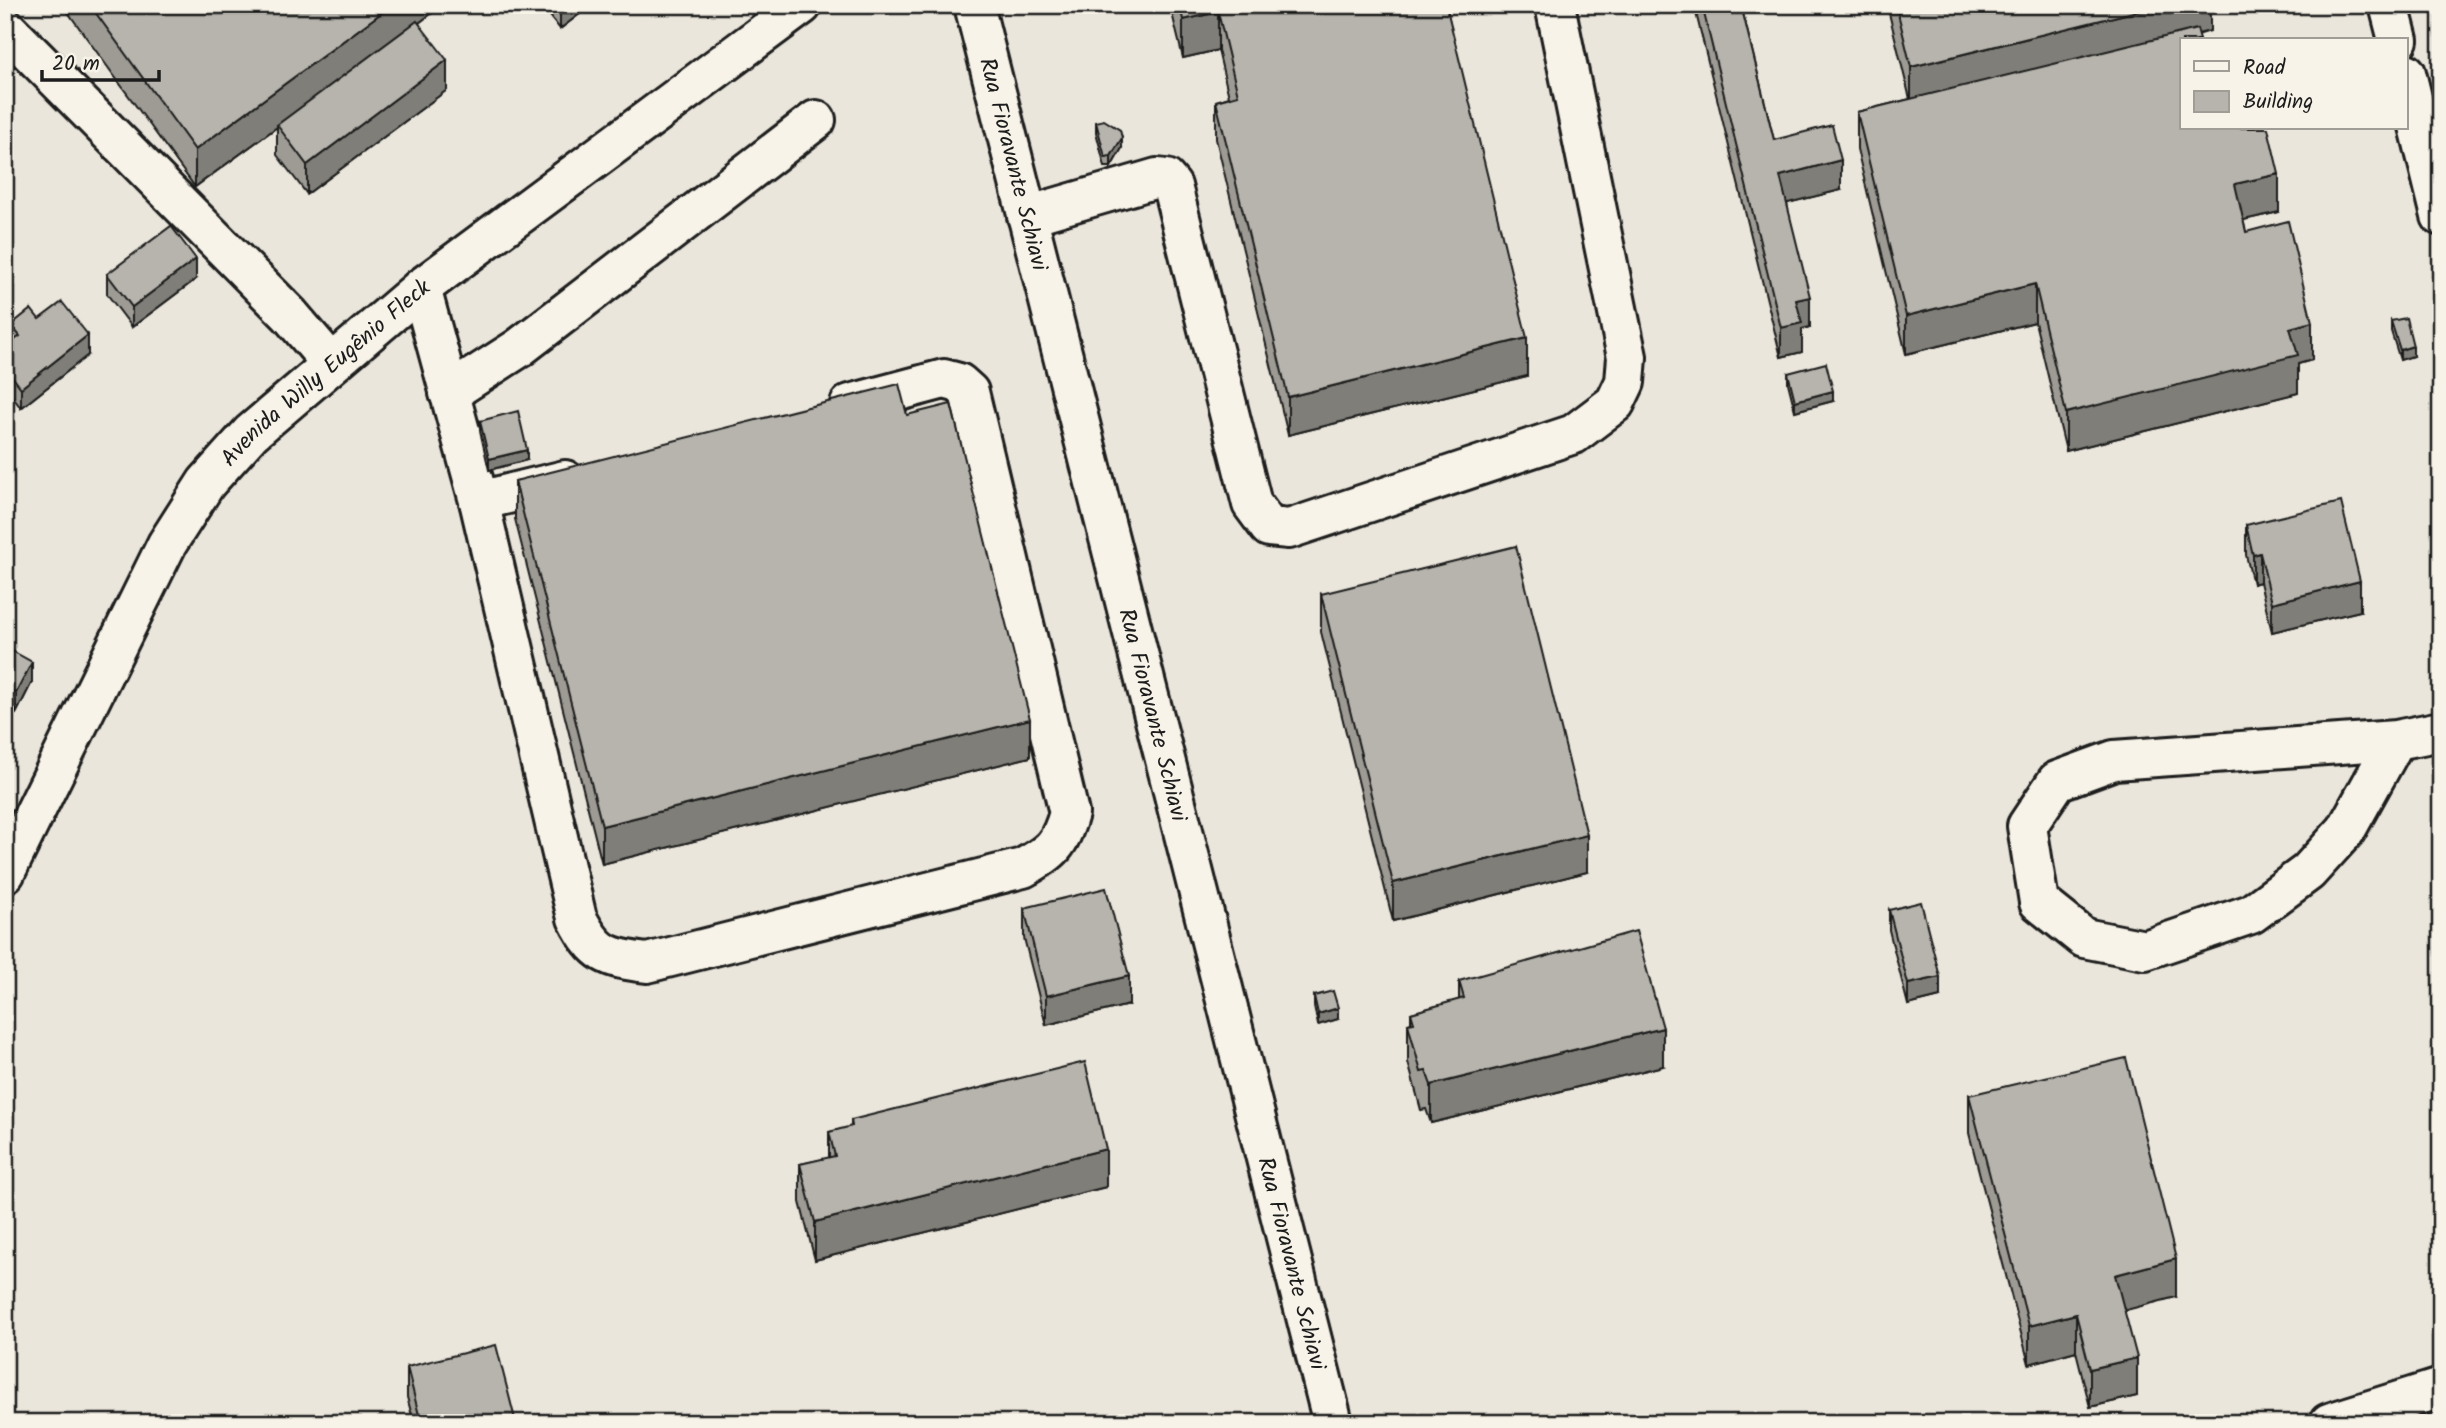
<svg xmlns="http://www.w3.org/2000/svg" width="2446" height="1428" font-family="Kalam,sans-serif">
  <rect width="100%" height="100%" fill="#eae6dc"/>
  <filter id="ink" filterUnits="userSpaceOnUse"><feTurbulence type="fractalNoise" baseFrequency=".0143" numOctaves="2"/><feDisplacementMap in="SourceGraphic" scale="14" xChannelSelector="R" yChannelSelector="G"/><feConvolveMatrix kernelMatrix="1 2 1 2 8 2 1 2 1" color-interpolation-filters="sRGB"/></filter>
  <g filter="url(#ink)">
    <g fill="none" stroke-linecap="round" stroke-linejoin="round">
      <defs>
        <g id="minor">
          <path id="s1" d="M974 5 1333 1423"/>
          <path d="M5 27 290 315 331 363"/>
          <path d="M1027 216 1157 178 1166 179 1172 186 1252 504 1269 527 1289 529 1574 434 1615 403 1625 382 1627 357 1555 5"/>
          <path d="M421 288 479 501 577 918C596 955 607 958 647 963L1023 868C1052 852 1060 845 1069 813L969 392 959 383 944 379 850 404"/>
          <path d="M449 393 519 348 816 120"/>
          <path d="M479 501 565 480"/>
          <path d="M2396 740 2346 830 2308 872 2251 914 2145 950 2084 938 2039 902 2027 826 2057 781 2114 760 2396 740 2441 731"/>
          <path id="s2" d="M5 873 167 544 206 483 251 433 421 288 802 5"/>
          <path d="M2329 1423 2441 1388"/>
        </g>
        <g id="major">
          <path d="M2389 5 2398 40"/>
          <path d="M2406 73 2441 216"/>
        </g>
      </defs>
      <use href="#minor" stroke="#1c1c1c" stroke-width="44"/>
      <use href="#major" stroke="#1c1c1c" stroke-width="44"/>
      <use href="#minor" stroke="#f7f3e8" stroke-width="38"/>
      <use href="#major" stroke="#f7f3e8" stroke-width="38"/>
    </g>
    <g fill="#9d9b94" stroke="#1c1c1c" stroke-width="2">
      <path d="M67 5H443L419 23 447 90 307 194 277 155V127L195 187 67 11Z"/>
      <path d="M542 5H581V13L560 29Z"/>
      <path d="M1170 5H1446L1527 376 1288 435 1216 139V101L1229 97 1218 50 1183 58Z"/>
      <path d="M1694 5H1741L1774 140 1841 190 1787 203 1810 327 1802 329V352L1781 357Z"/>
      <path d="M1887 5H2210V31L2182 40 2279 212 2243 220 2246 232 2312 360 2298 364V393L2066 451 2035 322 1906 354 1857 149V112L1910 99Z"/>
      <path d="M1096 122 1122 148 1111 167H1105L1096 132Z"/>
      <path d="M107 274 196 279 132 327 107 294Z"/>
      <path d="M2391 321 2413 356 2400 360 2391 331Z"/>
      <path d="M11 325 88 355 21 408 5 387V347L11 343Z"/>
      <path d="M1788 373 1833 401 1795 411 1788 383Z"/>
      <path d="M907 415 1030 757 602 864 515 519V481Z"/>
      <path d="M480 421 527 460 489 470 480 431Z"/>
      <path d="M2246 525 2360 611 2272 632 2260 582 2253 584 2246 555Z"/>
      <path d="M1321 594 1587 872 1393 921 1321 632Z"/>
      <path d="M5 647 32 682 16 714 5 708Z"/>
      <path d="M1024 908 1129 1005 1046 1025 1024 938Z"/>
      <path d="M1889 910 1940 997 1908 1005 1889 930Z"/>
      <path d="M1459 981 1663 1066 1431 1123 1426 1109 1421 1110 1408 1062V1024L1411 1023V1013L1459 1000Z"/>
      <path d="M1314 996 1338 1019 1318 1025 1314 1006Z"/>
      <path d="M1969 1095 2176 1297 2124 1310 2137 1396 2090 1407 2076 1351 2029 1364 1969 1133Z"/>
      <path d="M851 1120 1106 1187 815 1260 800 1202V1164L829 1158V1132L851 1127Z"/>
      <path d="M407 1367 516 1423H414L407 1397Z"/>
    </g>
    <g fill="#7f7e78" stroke="#1c1c1c" stroke-width="2">
      <path d="M392 5H443L278 127 277 125V127L195 187V150Z"/>
      <path d="M565 5H581V13L560 29V9Z"/>
      <path d="M2162 5H2210V31L1911 105V67Z"/>
      <path d="M1218 12V50L1183 58V20Z"/>
      <path d="M447 60V90L307 194V165Z"/>
      <path d="M1122 138V148L1111 167V156Z"/>
      <path d="M1841 160V190L1780 205V176Z"/>
      <path d="M2279 174V212L2235 222V184Z"/>
      <path d="M196 259V279L132 327V307Z"/>
      <path d="M2035 284V322L1906 354V316Z"/>
      <path d="M1810 297V327L1802 329V352L1781 357V328L1796 300Z"/>
      <path d="M2312 322V360L2298 364V393L2066 451V413L2290 328Z"/>
      <path d="M88 335V355L21 408V388Z"/>
      <path d="M1527 338V376L1288 435V397Z"/>
      <path d="M2413 346V356L2400 360V350Z"/>
      <path d="M1833 391V401L1795 411V401Z"/>
      <path d="M527 450V460L489 470V459Z"/>
      <path d="M2260 553V582L2253 584V555Z"/>
      <path d="M2360 581V611L2272 632V603Z"/>
      <path d="M32 662V682L16 714V693Z"/>
      <path d="M1030 719V757L602 864V826Z"/>
      <path d="M1587 835V872L1393 921V883Z"/>
      <path d="M1129 976V1005L1046 1025V996Z"/>
      <path d="M1940 977V997L1908 1005V984Z"/>
      <path d="M1338 1008V1019L1318 1025V1014Z"/>
      <path d="M1663 1028V1066L1431 1123V1085Z"/>
      <path d="M1106 1149V1187L815 1260V1222Z"/>
      <path d="M2176 1259V1297L2115 1313V1275Z"/>
      <path d="M2076 1314V1351L2029 1364V1326Z"/>
      <path d="M2137 1358V1396L2090 1407V1369Z"/>
      <path d="M472 1415V1423H442Z"/>
    </g>
    <g fill="#b6b4ac" stroke="#1c1c1c" stroke-width="2">
      <path d="M90 5H392L195 150Z"/>
      <path d="M1180 5H1446L1527 338 1288 397 1216 101 1238 95 1218 12 1183 20Z"/>
      <path d="M1702 5H1741L1774 140 1832 125 1841 160 1780 176 1810 297 1796 300 1802 323 1781 328Z"/>
      <path d="M1896 5H2162L1911 67Z"/>
      <path d="M417 21 447 60 307 165 277 125Z"/>
      <path d="M2197 29 2200 40H2182V128H2268L2279 174 2235 184 2246 232 2288 221 2312 322 2290 328 2298 355 2066 413 2035 284 1906 316 1857 112Z"/>
      <path d="M1104 120 1120 130 1122 138 1111 156 1105 157 1096 122Z"/>
      <path d="M171 226 196 259 132 307 107 274Z"/>
      <path d="M62 302 88 335 21 388 5 367V347L20 336 11 325 31 309 39 319Z"/>
      <path d="M2406 318 2413 346 2400 350 2391 321Z"/>
      <path d="M1826 363 1833 391 1795 401 1788 373Z"/>
      <path d="M899 384 907 415 951 404 1030 719 602 826 515 481Z"/>
      <path d="M518 411 527 450 489 459 480 421Z"/>
      <path d="M2341 502 2360 581 2272 603 2260 553 2253 555 2246 525Z"/>
      <path d="M1516 546 1587 835 1393 883 1321 594Z"/>
      <path d="M5 647 32 662 16 693 5 687Z"/>
      <path d="M1106 888 1129 976 1046 996 1024 908Z"/>
      <path d="M1921 902 1940 977 1908 984 1889 910Z"/>
      <path d="M1636 931 1663 1028 1431 1085 1426 1071 1421 1072 1408 1024 1414 1023 1411 1013 1464 998 1459 981Z"/>
      <path d="M1333 991 1338 1008 1318 1014 1314 996Z"/>
      <path d="M2126 1058 2176 1259 2115 1275 2137 1358 2090 1369 2076 1314 2029 1326 1969 1095Z"/>
      <path d="M1085 1062 1106 1149 815 1222 800 1164 835 1156 829 1132 852 1126 851 1120Z"/>
      <path d="M496 1345 516 1423H474L472 1415 442 1423H421L407 1367Z"/>
    </g>
  </g>
  <g text-anchor="middle" stroke-width="5" stroke-linejoin="round" paint-order="stroke">
    <g font-size="23" fill="#1c1c1c" stroke="#f7f3e8">
      <text dy="8" stroke="none"><textPath href="#s1" startOffset="164">Rua Fioravante Schiavi</textPath></text>
      <text dy="8" stroke="none"><textPath href="#s2" startOffset="602">Avenida Willy Eugênio Fleck</textPath></text>
      <text dy="8" stroke="none"><textPath href="#s1" startOffset="732">Rua Fioravante Schiavi</textPath></text>
      <text dy="8" stroke="none"><textPath href="#s1" startOffset="1298">Rua Fioravante Schiavi</textPath></text>
    </g>
  </g>
  <rect width="2446" height="1428" fill="none" stroke="#f7f3e8" stroke-width="28"/>
  <rect x="14" y="14" width="2418" height="1400" fill="none" stroke="#1c1c1c" stroke-width="2.5" filter="url(#ink)"/>
  <rect x="2180" y="38" width="228" height="91" fill="#f7f3e8" stroke="#9f9d96" stroke-width="2"/>
  <rect x="2194" y="61" width="35" height="10" fill="#f7f3e8" stroke="#9f9d96" stroke-width="2"/>
  <text x="2243" y="74" font-size="21" fill="#1c1c1c">Road</text>
  <rect x="2194" y="91" width="35" height="21" fill="#b6b4ac" stroke="#9f9d96" stroke-width="2"/>
  <text x="2243" y="108" font-size="21" fill="#1c1c1c">Building</text>
  <path d="M42 70v10h117v-10" fill="none" stroke="#1c1c1c" stroke-width="3.5"/>
  <text x="52" y="70" font-size="21" fill="#1c1c1c" stroke="#f7f3e8" stroke-width="5" paint-order="stroke">20 m</text>
</svg>
